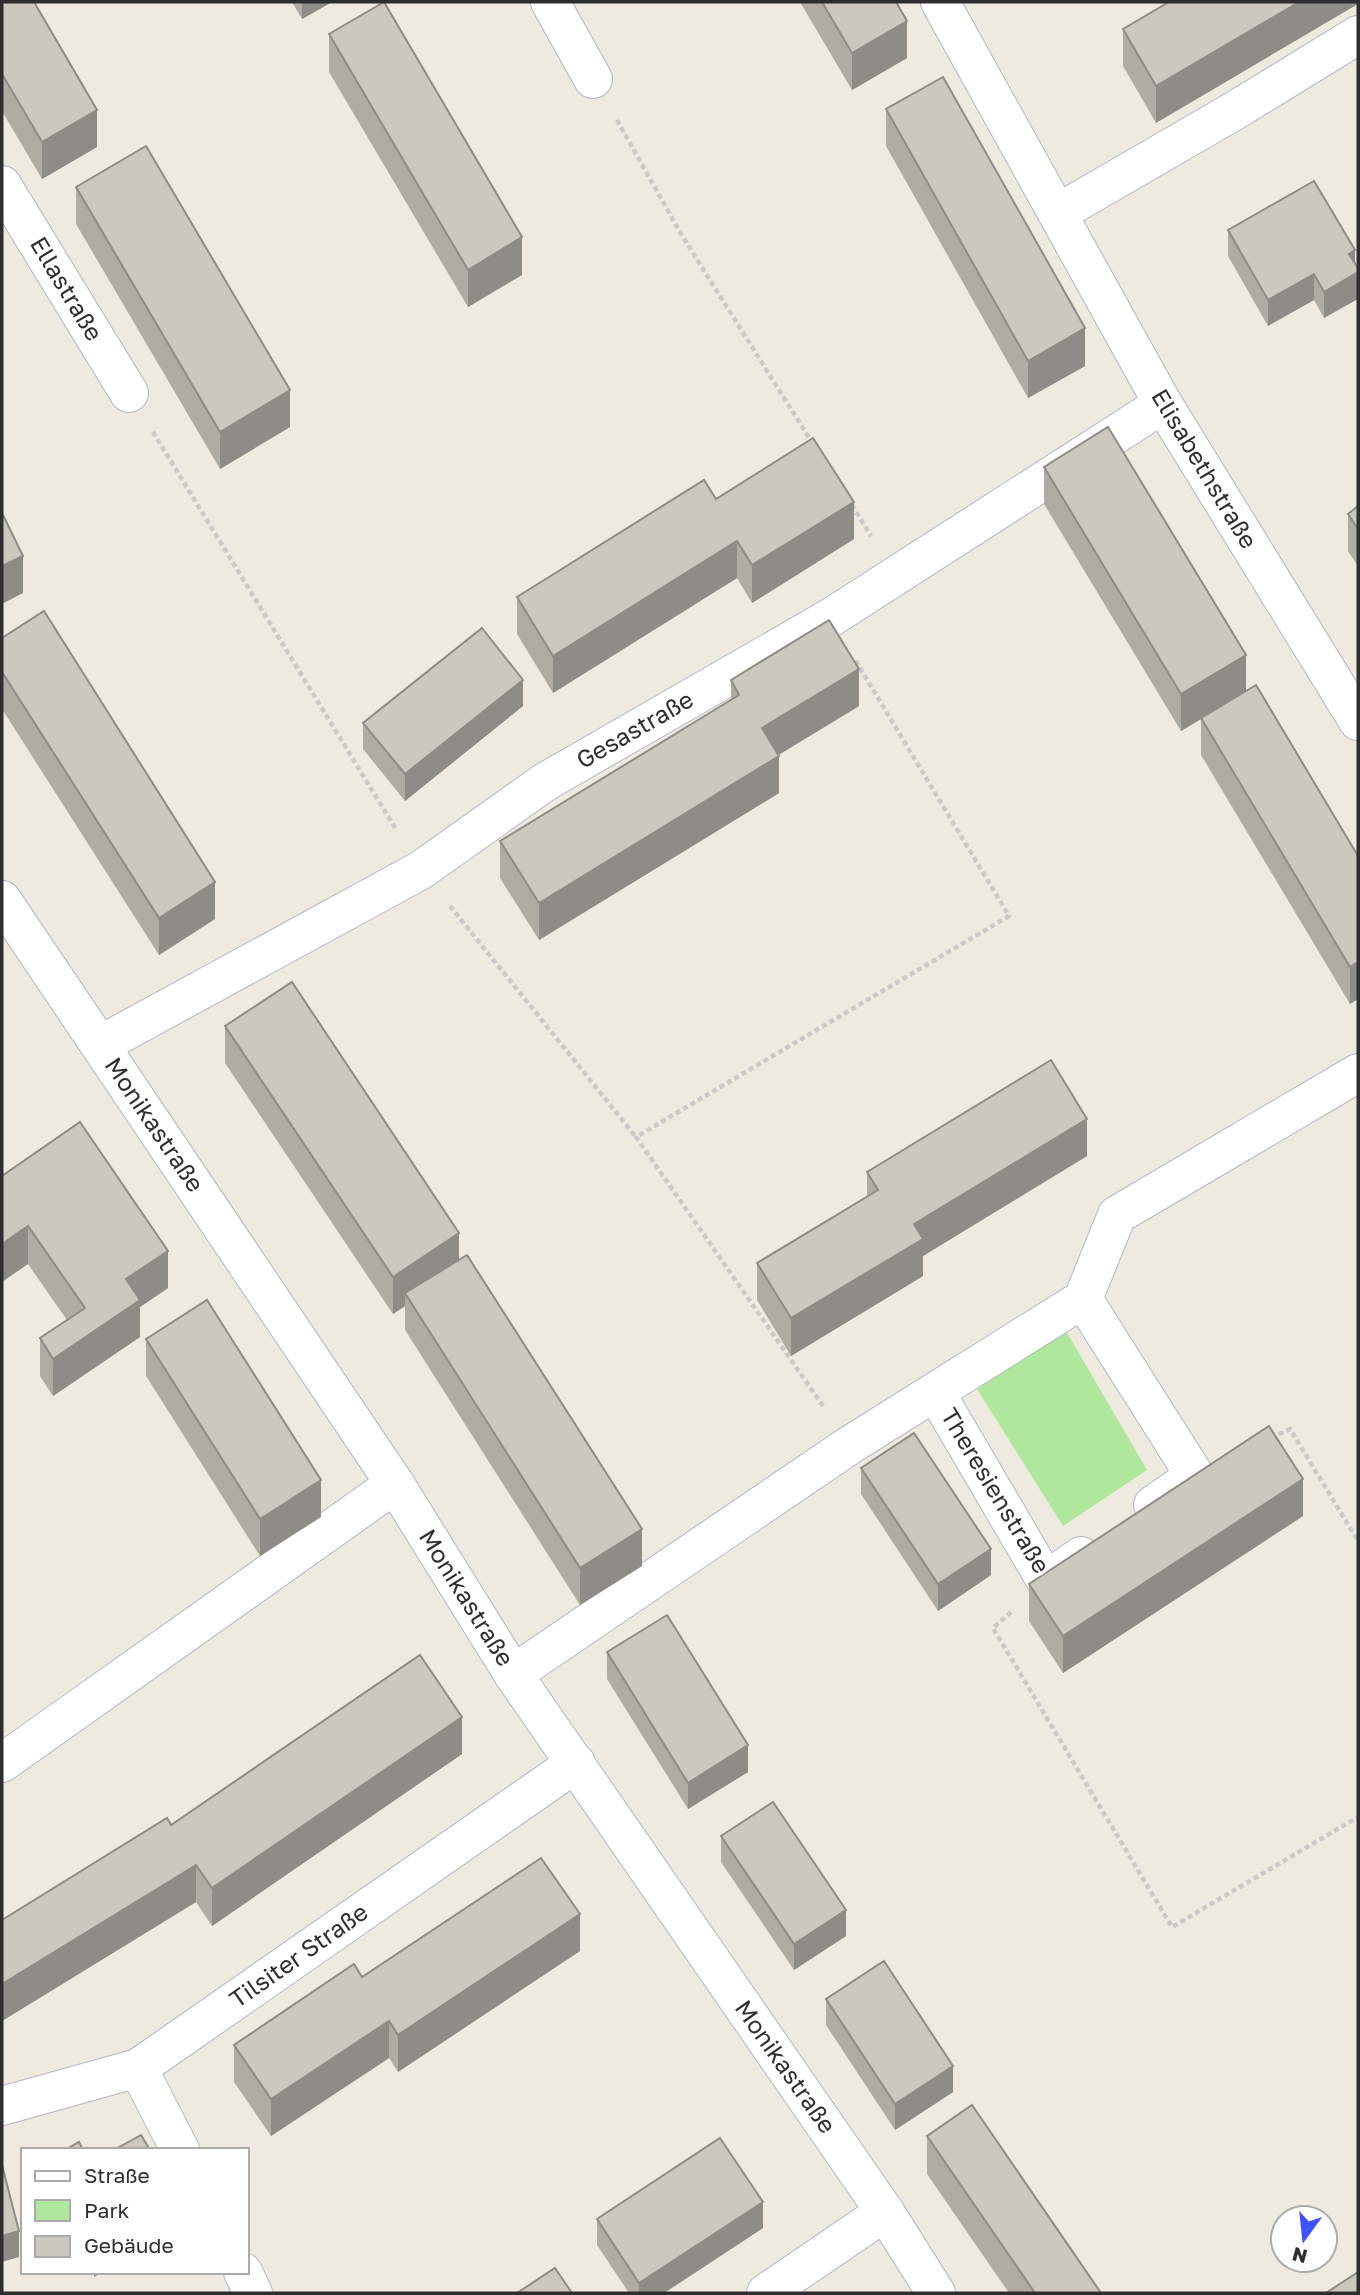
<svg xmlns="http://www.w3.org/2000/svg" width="1360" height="2295" font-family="'Golos Text',sans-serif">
  <rect width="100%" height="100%" fill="#efeae0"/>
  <path fill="#afe79c" d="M1066 1331 1147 1470 1063 1526 977 1389Z"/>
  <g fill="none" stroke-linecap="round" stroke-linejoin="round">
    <defs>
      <g id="minor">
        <path d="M550 2 593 79"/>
        <path d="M940 2 1163 404 1358 721"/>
        <path d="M2 185 129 393"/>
        <path d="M1058 213 1234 111 1358 35"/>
        <path d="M2 900 395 1484 513 1674 885 2212 936 2293"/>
        <path d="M100 1045 421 870 545 782 830 618 1163 404"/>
        <path d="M1083 1299 1195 1476 1153 1505"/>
        <path d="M936 1393 1046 1581 1081 1556"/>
        <path d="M513 1674 850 1445 1083 1299 1117 1215 1358 1073"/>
        <path d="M2 1763 395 1484"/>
        <path d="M138 2068 180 2150"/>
        <path d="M2 2106 138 2068 576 1763"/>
        <path d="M243 2272 253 2293"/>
        <path d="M766 2293 885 2212"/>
      </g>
    </defs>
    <use href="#minor" stroke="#b4b5c1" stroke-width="40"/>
    <g stroke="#c9c9c9" stroke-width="4.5" stroke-dasharray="5 3.5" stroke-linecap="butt">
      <path d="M617 120 681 234 813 444"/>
      <path d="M153 432 397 831"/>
      <path d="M852 505 871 536"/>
      <path d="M450 906 636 1137"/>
      <path d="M823 1406 636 1137 1009 916 854 658"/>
      <path d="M1271 1438 1290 1429 1358 1541"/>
      <path d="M1011 1612 993 1628 1172 1927 1358 1817"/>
    </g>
    <use href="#minor" stroke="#fff" stroke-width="38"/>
  </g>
  <g fill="#afaca4">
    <path d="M2 2 97 147 42 179 2 111Z"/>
    <path d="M292 2H332L302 19Z"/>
    <path d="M800 2H896L907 58 852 90Z"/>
    <path d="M1169 2 1156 123 1123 66V29Z"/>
    <path d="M329 34 522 275 468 307 329 72Z"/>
    <path d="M886 109 1085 366 1028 398 886 146Z"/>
    <path d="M76 187 290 427 220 469 76 224Z"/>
    <path d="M1228 230 1355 250 1324 318 1314 300 1268 326 1228 256Z"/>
    <path d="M1044 467 1246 691 1358 856 1350 1004 1201 755V719L1181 731 1044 504Z"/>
    <path d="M716 499 854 539 752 603 737 578 553 693 517 634V597Z"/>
    <path d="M1358 506V566L1348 551V514Z"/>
    <path d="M2 638 215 919 159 955 2 709Z"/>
    <path d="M731 680 859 706 778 755 779 793 539 940 500 878V841L731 700Z"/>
    <path d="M523 706 405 801 363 749V723Z"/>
    <path d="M225 1026 459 1259 642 1566 580 1605 405 1330V1306L393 1314 225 1063Z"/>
    <path d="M1087 1156 923 1256V1276L791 1356 757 1300V1263L867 1196V1172Z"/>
    <path d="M2 1176 168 1288 140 1307V1337L53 1396 40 1376V1338L67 1320 28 1264Z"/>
    <path d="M146 1339 321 1517 260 1556 146 1376Z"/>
    <path d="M861 1468 991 1575 938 1611 861 1494Z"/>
    <path d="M1303 1516 1063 1673 1029 1621V1584Z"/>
    <path d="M607 1652 748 1772 688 1809 607 1679Z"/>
    <path d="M462 1754 212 1926 196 1902 2 2021V1920L171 1825Z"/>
    <path d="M721 1836 846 1936 794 1970 721 1862Z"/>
    <path d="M580 1951 398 2072 389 2058 271 2136 234 2082V2045L362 1977Z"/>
    <path d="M826 1999 953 2092 895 2130 826 2025Z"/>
    <path d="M927 2136 1101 2293H1009L927 2174Z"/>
    <path d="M597 2219 763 2228 664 2293H629L597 2245Z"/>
  </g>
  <g fill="#8e8c86">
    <path d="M302 2H332L302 19Z"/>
    <path d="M1299 2H1358V4L1156 123V86Z"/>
    <path d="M907 21V58L852 90V53Z"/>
    <path d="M97 110V147L42 179V142Z"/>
    <path d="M522 237V275L468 307V270Z"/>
    <path d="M1355 250V275L1358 272V299L1324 318V292L1349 254Z"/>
    <path d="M1314 274V300L1268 326V300Z"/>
    <path d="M1085 328V366L1028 398V361Z"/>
    <path d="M290 390V427L220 469V432Z"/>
    <path d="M854 502V539L752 603V565Z"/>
    <path d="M737 541V578L553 693V656Z"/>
    <path d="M23 556V593L2 604V566Z"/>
    <path d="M1246 655V692L1181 731V694Z"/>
    <path d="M859 669V706L762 765V728Z"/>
    <path d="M523 680V706L405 801V774Z"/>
    <path d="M779 756V793L539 940V903Z"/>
    <path d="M215 882V919L159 955V918Z"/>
    <path d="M1358 962V999L1350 1004V967Z"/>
    <path d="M1087 1119V1156L923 1256V1276L791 1356V1318L914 1224Z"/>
    <path d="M28 1226V1264L2 1282V1244Z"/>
    <path d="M459 1233V1270L405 1293V1306L393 1314V1277Z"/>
    <path d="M168 1251V1288L140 1307V1337L53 1396V1359L126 1279Z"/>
    <path d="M1303 1479V1516L1063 1673V1636Z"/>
    <path d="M321 1480V1517L260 1556V1519Z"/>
    <path d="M642 1529V1566L580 1605V1568Z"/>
    <path d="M991 1549V1575L938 1611V1584Z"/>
    <path d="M462 1717V1754L212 1926V1888Z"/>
    <path d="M748 1745V1772L688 1809V1783Z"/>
    <path d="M196 1865V1902L2 2021V1984Z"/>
    <path d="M846 1910V1936L794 1970V1944Z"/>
    <path d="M580 1914V1951L398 2072V2035Z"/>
    <path d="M389 2021V2058L271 2136V2099Z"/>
    <path d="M953 2066V2092L895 2130V2104Z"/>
    <path d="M763 2202V2228L664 2293H639V2283Z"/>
    <path d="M19 2231V2257L2 2262V2236Z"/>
    <path d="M94 2272H103L94 2277Z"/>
  </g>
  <g fill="#cbc8bf" stroke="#8e8c86" stroke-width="2">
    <path d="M2 2H34L97 110 42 142 2 74Z"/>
    <path d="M384 2 522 237 468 270 329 34Z"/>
    <path d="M822 2H896L907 21 852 53Z"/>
    <path d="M1169 2H1299L1156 86 1123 29Z"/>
    <path d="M943 77 1085 328 1028 361 886 109Z"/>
    <path d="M146 146 290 390 220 432 76 187Z"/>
    <path d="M1314 181 1355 250 1349 254 1358 268V272L1324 292 1314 274 1268 300 1228 230Z"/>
    <path d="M1108 427 1246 655 1181 694 1044 467Z"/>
    <path d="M813 438 854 502 752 565 737 541 553 656 517 597 704 480 716 499Z"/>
    <path d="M1358 506V529L1348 514Z"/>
    <path d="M2 513 23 556 2 566Z"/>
    <path d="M44 611 215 882 159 918 2 672V638Z"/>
    <path d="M829 620 859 669 762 728 779 756 539 903 500 841 739 695 731 680Z"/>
    <path d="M482 628 523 680 405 774 363 723Z"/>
    <path d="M1256 685 1358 856V962L1350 967 1201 718Z"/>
    <path d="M292 982 459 1233 393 1277 225 1026Z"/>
    <path d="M1051 1060 1087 1119 914 1224 923 1239 791 1318 757 1263 878 1190 867 1172Z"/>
    <path d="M80 1122 168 1251 126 1279 140 1300 53 1359 40 1338 85 1308 28 1226 2 1244V1176Z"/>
    <path d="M467 1255 642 1529 580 1568 405 1293Z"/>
    <path d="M207 1300 321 1480 260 1519 146 1339Z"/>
    <path d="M1269 1426 1303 1479 1063 1636 1029 1584Z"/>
    <path d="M914 1433 991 1549 938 1584 861 1468Z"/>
    <path d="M667 1615 748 1745 688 1783 607 1652Z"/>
    <path d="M420 1655 462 1717 212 1888 196 1865 2 1984V1920L167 1818 171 1825Z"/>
    <path d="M773 1802 846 1910 794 1944 721 1836Z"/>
    <path d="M541 1858 580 1914 398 2035 389 2021 271 2099 234 2045 354 1964 362 1977Z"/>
    <path d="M884 1961 953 2066 895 2104 826 1999Z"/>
    <path d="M972 2105 1101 2293H1035L927 2136Z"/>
    <path d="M141 2135 150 2150H114Z"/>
    <path d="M720 2138 763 2202 639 2283 597 2219Z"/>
    <path d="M79 2142 83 2150H65Z"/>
    <path d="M2 2165 19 2231 2 2236Z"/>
    <path d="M555 2268 572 2293H517Z"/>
    <path d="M1358 2272V2293H1326Z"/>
  </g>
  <g text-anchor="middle" stroke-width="7" stroke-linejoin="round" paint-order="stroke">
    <g font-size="24" fill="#2e2e2e" stroke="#fff">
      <text transform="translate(66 289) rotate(59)" y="8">Ellastraße</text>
      <text transform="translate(1204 469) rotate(59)" y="8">Elisabethstraße</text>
      <text transform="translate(635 730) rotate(-30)" y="8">Gesastraße</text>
      <text transform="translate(154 1125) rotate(56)" y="8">Monikastraße</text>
      <text transform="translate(995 1491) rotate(59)" y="8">Theresienstraße</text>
      <text transform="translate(466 1598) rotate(58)" y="8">Monikastraße</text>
      <text transform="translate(299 1956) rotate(-35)" y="8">Tilsiter Straße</text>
      <text transform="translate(785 2067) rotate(55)" y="8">Monikastraße</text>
    </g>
  </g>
  <rect width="1360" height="2295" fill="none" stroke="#2e2e2e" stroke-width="7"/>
  <rect x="21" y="2148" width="228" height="126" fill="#ffffff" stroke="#ababab" stroke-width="2"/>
  <rect x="35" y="2171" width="35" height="10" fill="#ffffff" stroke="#ababab" stroke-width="2"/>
  <text x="84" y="2183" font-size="21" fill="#2e2e2e">Straße</text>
  <rect x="35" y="2200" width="35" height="21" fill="#afe79c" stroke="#ababab" stroke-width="2"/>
  <text x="84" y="2218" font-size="21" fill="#2e2e2e">Park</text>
  <rect x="35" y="2236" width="35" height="21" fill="#cbc8bf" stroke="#ababab" stroke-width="2"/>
  <text x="84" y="2253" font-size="21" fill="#2e2e2e">Gebäude</text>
  <g transform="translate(1304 2239) rotate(195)"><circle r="33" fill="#ffffff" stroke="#ababab" stroke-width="2"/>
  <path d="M0-5L12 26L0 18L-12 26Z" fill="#3e50ff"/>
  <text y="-10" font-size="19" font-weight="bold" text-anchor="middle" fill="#2e2e2e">N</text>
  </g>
</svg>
